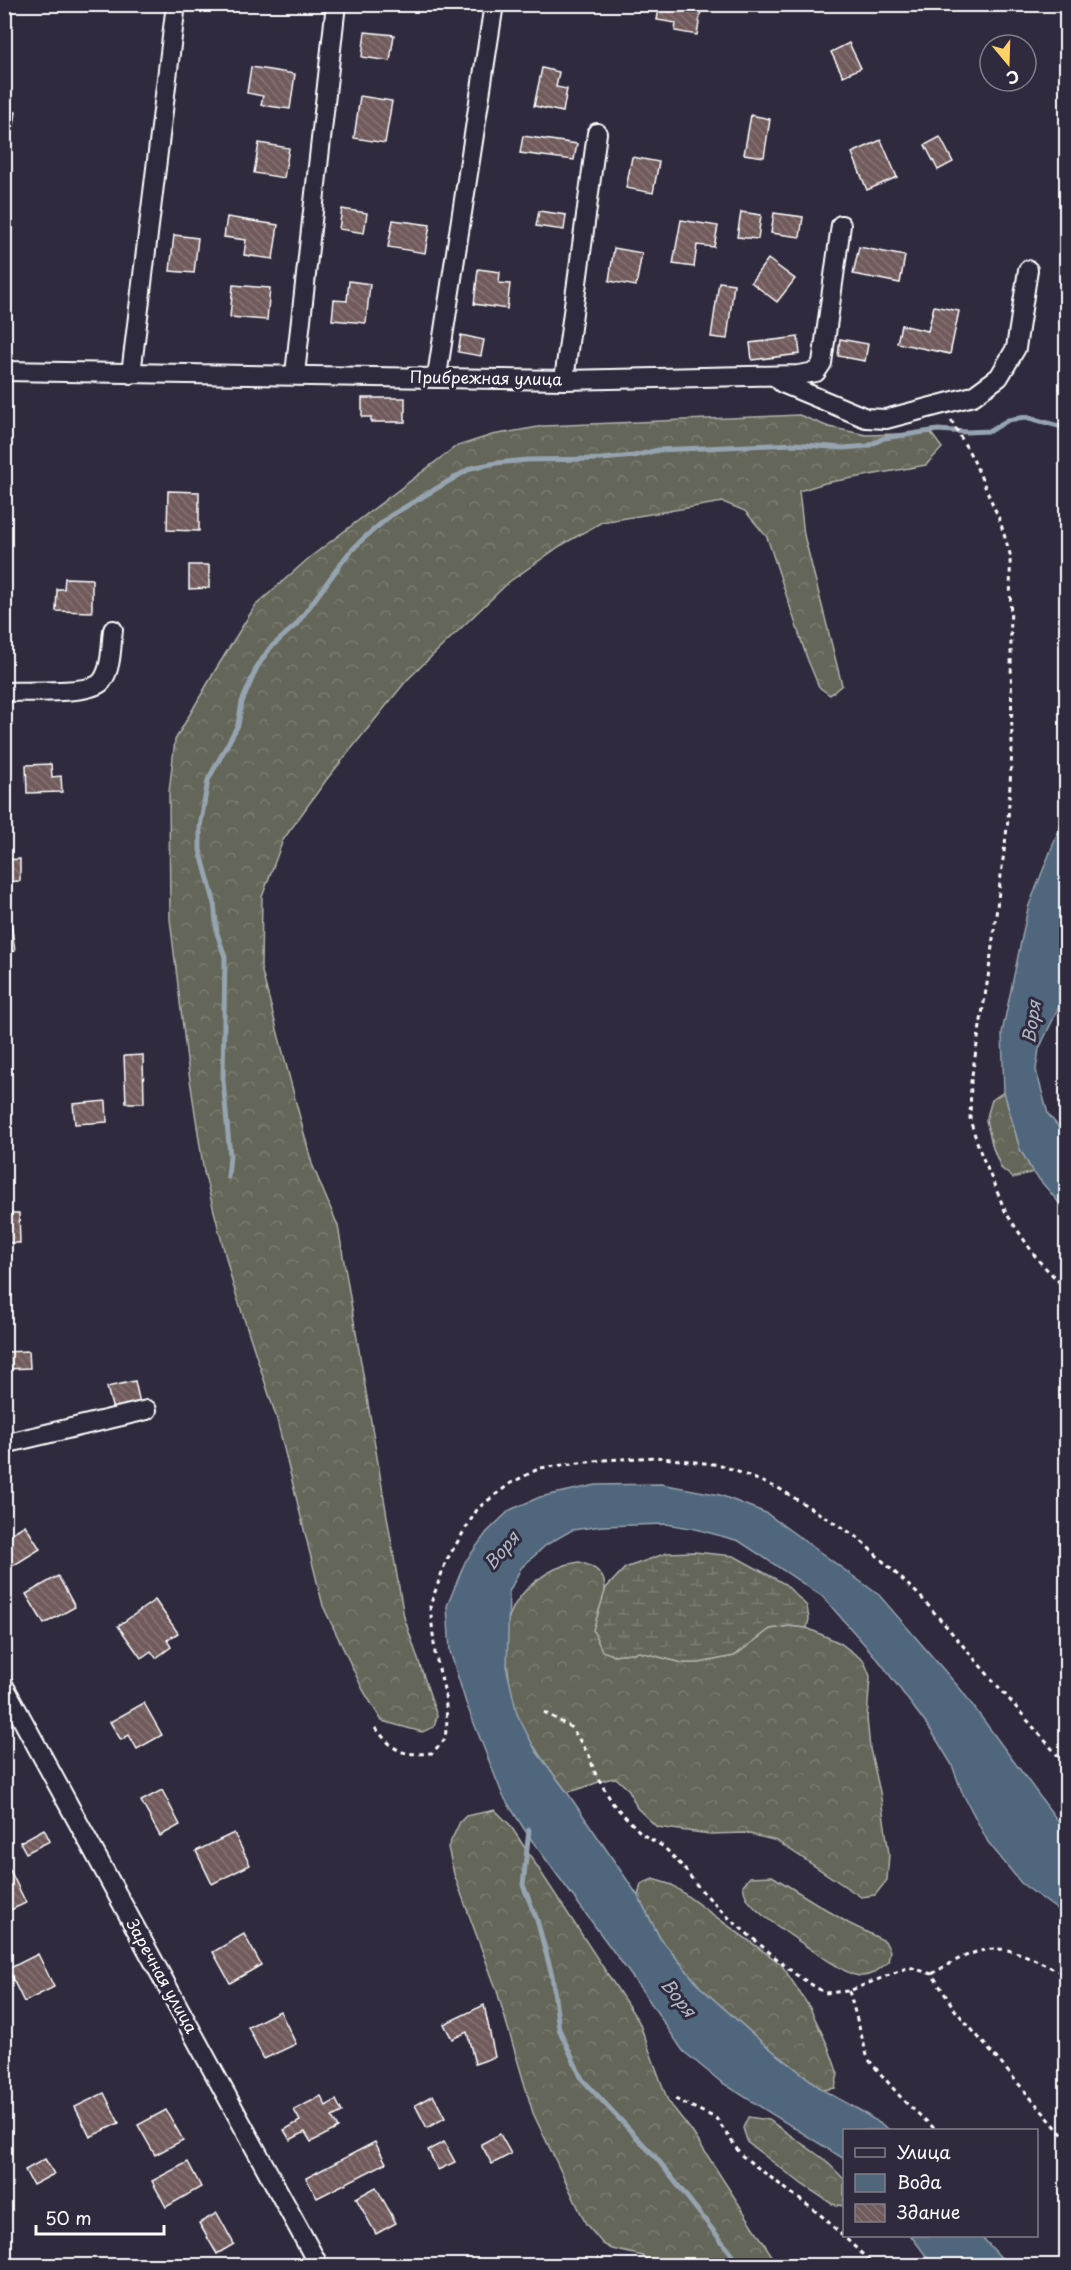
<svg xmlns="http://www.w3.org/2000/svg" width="1071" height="2270" font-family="'Playpen Sans',sans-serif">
  <defs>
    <pattern id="forest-crowns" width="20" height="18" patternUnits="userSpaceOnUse" patternTransform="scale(1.5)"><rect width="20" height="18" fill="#636658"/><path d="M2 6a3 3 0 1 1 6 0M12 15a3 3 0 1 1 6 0" fill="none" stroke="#7a7d71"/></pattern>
    <pattern id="wetland-marsh" width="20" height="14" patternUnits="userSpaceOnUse" patternTransform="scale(1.5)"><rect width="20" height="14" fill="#636658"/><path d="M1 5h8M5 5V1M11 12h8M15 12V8" fill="none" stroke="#7a7d71"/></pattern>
    <pattern id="building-back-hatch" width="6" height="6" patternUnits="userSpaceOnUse" patternTransform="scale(1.5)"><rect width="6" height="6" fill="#6f5a5c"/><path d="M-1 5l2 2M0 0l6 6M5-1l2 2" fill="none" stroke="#857374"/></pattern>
  </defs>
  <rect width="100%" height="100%" fill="#2f2a3d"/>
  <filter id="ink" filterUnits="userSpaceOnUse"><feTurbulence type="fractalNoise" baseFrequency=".0167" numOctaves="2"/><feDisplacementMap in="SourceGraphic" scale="12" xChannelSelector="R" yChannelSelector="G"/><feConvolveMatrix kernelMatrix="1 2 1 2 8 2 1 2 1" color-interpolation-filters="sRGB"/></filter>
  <g filter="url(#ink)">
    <g fill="url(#forest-crowns)" stroke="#b1b2ac" stroke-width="1.5">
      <path d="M799 415 829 427 866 435 931 433 942 448 926 465 825 483 799 491 804 535 842 685 830 695 819 687 807 658 767 537 745 511 723 502 602 522 560 546 509 582 407 680 327 779 283 840 262 897 261 968 312 1164 338 1226 404 1617 437 1716 434 1727 422 1732 382 1721 363 1690 323 1606 276 1416 233 1285 204 1172 187 1060 170 919 169 792 175 740 216 669 255 606 309 558 455 447 492 435 544 426Z"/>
      <path d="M1004 1092 1020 1149 1033 1172 1013 1178 1001 1168 993 1148 986 1120 992 1100Z"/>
      <path d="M579 1562C607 1569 611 1588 598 1612L613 1655 640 1652 683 1663H699L734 1656 770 1629 789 1626 807 1628 840 1643 864 1661 870 1676 867 1718 870 1749 880 1792 889 1854 887 1880 875 1895 861 1897 777 1841 746 1833 710 1834 657 1827 637 1808 629 1790 616 1778C596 1780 587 1789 567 1792 549 1768 529 1744 517 1715 510 1697 502 1637 508 1620 518 1589 549 1566 579 1562Z"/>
      <path d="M495 1810 510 1825 639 2022 668 2101 691 2130 778 2265H652L643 2256 612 2249 603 2244 586 2224 533 2113 497 1991 454 1874 448 1847 460 1822 466 1816Z"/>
      <path d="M772 1876 848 1923 885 1941 890 1951 888 1962C878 1970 869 1979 855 1975 843 1973 765 1919 755 1908 748 1901 744 1895 743 1885L750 1877Z"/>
      <path d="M653 1879 672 1885 781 1964 810 2008 828 2046 838 2074 835 2088 823 2090 764 2044 700 1987 660 1938 638 1896 641 1884Z"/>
      <path d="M748 2117 769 2120 825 2160 844 2179V2206L832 2204 803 2185 748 2143 743 2128Z"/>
    </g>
    <path fill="url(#wetland-marsh)" stroke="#b1b2ac" stroke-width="1.5" d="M694 1552 734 1556 785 1584 807 1606 809 1619 807 1628 789 1626 770 1629 734 1656 699 1663H683L640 1652 613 1655 602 1651 593 1630 606 1588 625 1568 667 1553Z"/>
    <g fill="#50667b" stroke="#96a3b0" stroke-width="1.5">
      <path d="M1066 812V992L1039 1049 1036 1070 1048 1114 1066 1136V1211L1033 1172 1020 1149 1004 1092 1002 1033 1028 908Z"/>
      <path d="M661 1484 720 1495 766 1513 879 1595 962 1691 1066 1832V1916L1021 1883 988 1842 962 1792 952 1765 932 1732 880 1662 822 1596 739 1541 696 1529 666 1524 602 1526 572 1530 546 1545 521 1568 509 1592 507 1670 517 1714 536 1751 567 1792 638 1896 660 1938 700 1987 764 2044 823 2090 861 2111 890 2130H844V2159L721 2082 683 2051 644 1993 528 1835 503 1796 466 1703 450 1651 447 1606 465 1562 487 1532 510 1510 540 1497 596 1485Z"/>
      <path d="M911 2236H981L1008 2265H933Z"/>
    </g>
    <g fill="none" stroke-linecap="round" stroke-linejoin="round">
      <g stroke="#96a3b0" stroke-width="5">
        <path d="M228 1177 230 1156 223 1080 225 957 217 933 214 901 200 850V827L208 780 238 725 242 702 257 667 270 648 296 625 348 554 364 538 390 516 471 468 496 463 527 460 601 459 634 456 658 450 794 444 843 448 868 446 884 438 938 430 967 432 990 431 1008 420 1026 417 1066 428"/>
        <path d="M529 1830 523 1885 537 1920 552 1975 559 2029 582 2079 658 2160 741 2266"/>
      </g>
    </g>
    <g fill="url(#building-back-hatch)" stroke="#fff" stroke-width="1.5">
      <path d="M449 4H466L465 12 448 9Z"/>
      <path d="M660 4H702L697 35 675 31 676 23 657 20Z"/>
      <path d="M365 32 394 35 390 61 362 57Z"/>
      <path d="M849 43 861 68 843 76 831 52Z"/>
      <path d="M251 67 295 74 290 109 261 105 263 96 247 93Z"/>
      <path d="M542 68 559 72 556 87 567 89 563 112 534 106Z"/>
      <path d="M360 96 392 101 385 143 354 138Z"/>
      <path d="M4 110 16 112 13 132 4 131Z"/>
      <path d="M751 115 770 119 764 157 744 154Z"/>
      <path d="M523 136 577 144 574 160 520 153Z"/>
      <path d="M940 137 953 162 938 170 925 145Z"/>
      <path d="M881 140 897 177 867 190 852 153Z"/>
      <path d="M259 143 289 148 284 178 254 173Z"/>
      <path d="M632 157 659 162 653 193 626 188Z"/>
      <path d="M342 209 367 213 364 233 339 229Z"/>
      <path d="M539 211 566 215 564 230 536 226Z"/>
      <path d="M741 212 761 215 758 239 737 237Z"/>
      <path d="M774 213 803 217 800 237 771 233Z"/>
      <path d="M227 217 278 225 273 259 244 255 246 240 224 237Z"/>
      <path d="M393 220 430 225 425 253 388 247Z"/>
      <path d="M681 220 718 226 714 247 697 245 694 267 673 264Z"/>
      <path d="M174 235 198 238 194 273 170 271Z"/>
      <path d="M859 247 905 256 900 283 853 274Z"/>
      <path d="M614 248 642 253 636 286 609 281Z"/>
      <path d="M768 259 795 279 777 302 751 282Z"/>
      <path d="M478 269 500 272 499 283 510 284 507 309 474 304Z"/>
      <path d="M349 281 370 284 366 323 332 320 334 300 347 301Z"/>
      <path d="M719 282 734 284 727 339 711 337Z"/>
      <path d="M233 285 270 288 267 320 230 317Z"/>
      <path d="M934 306 959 311 950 354 897 343 901 325 928 331Z"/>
      <path d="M461 335 484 340 481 356 458 352Z"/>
      <path d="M798 337 800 354 752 360 750 343Z"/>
      <path d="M840 339 868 344 865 361 838 356Z"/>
      <path d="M362 398H405V422H371V417H362Z"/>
      <path d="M168 491 199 492V531L167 530Z"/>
      <path d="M189 565H209V588L189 589Z"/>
      <path d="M65 578 92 579V612L56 611 57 589H64Z"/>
      <path d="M51 764 52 777 61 776 62 792 27 793 26 765Z"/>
      <path d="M20 859V881L4 882V860Z"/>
      <path d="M11 922 15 951 4 952V923Z"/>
      <path d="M143 1055 144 1103H126L124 1056Z"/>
      <path d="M106 1101 107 1122 75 1124 73 1104Z"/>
      <path d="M4 1213H19L20 1243H4Z"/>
      <path d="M29 1351 30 1368 6 1369 5 1352Z"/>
      <path d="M135 1381 141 1408 114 1414 107 1387Z"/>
      <path d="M25 1525 40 1549 11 1567 4 1557V1538Z"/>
      <path d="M58 1576 75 1607 44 1624 26 1594Z"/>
      <path d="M155 1600 178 1633 167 1640 171 1647 156 1658 151 1651 141 1658 118 1626Z"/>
      <path d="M144 1703 162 1735 137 1749 129 1735 121 1740 110 1722Z"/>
      <path d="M162 1790 180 1825 160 1836 141 1801Z"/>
      <path d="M44 1829 50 1841 26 1853 20 1842Z"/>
      <path d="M234 1833 250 1865 212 1884 196 1851Z"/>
      <path d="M7 1864 26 1903 4 1913V1865Z"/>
      <path d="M244 1934 261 1965 230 1983 213 1952Z"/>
      <path d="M38 1954 54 1987 24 2002 8 1969Z"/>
      <path d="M484 2005 495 2057 475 2064 467 2032 452 2039 444 2024Z"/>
      <path d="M280 2011 296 2044 264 2059 248 2027Z"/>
      <path d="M104 2093 119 2123 90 2137 75 2107Z"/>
      <path d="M433 2095 445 2118 427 2128 415 2105Z"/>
      <path d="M321 2096 326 2106 336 2100 342 2112 332 2117 338 2128 311 2142 305 2132 290 2140 284 2130 300 2121 294 2110Z"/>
      <path d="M166 2110 183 2140 155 2155 138 2125Z"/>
      <path d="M500 2134 511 2154 492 2164 481 2144Z"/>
      <path d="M375 2142 386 2163 317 2198 306 2178Z"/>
      <path d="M444 2142 455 2162 438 2170 428 2150Z"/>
      <path d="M45 2159 54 2174 33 2185 25 2170Z"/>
      <path d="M188 2162 201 2187 166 2207 152 2181Z"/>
      <path d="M376 2187 396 2223 376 2234 356 2198Z"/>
      <path d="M217 2213 234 2244 217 2254 199 2223Z"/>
    </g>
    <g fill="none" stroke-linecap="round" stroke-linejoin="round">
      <defs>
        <g id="minor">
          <path d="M4 371 564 380 798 375 816 372 822 363 841 225"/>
          <path d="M131 374 176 4"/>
          <path d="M295 374 336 4"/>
          <path d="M437 376 494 4"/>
          <path d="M775 376 782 383 866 418 886 419 973 396 999 377 1016 348 1028 270"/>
          <path d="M564 380 597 133"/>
          <path d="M4 692C23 691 92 695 102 681 112 668 111 645 113 630"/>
          <path d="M4 1444 147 1410"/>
          <path d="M4 1686 319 2266"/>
        </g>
      </defs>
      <use href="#minor" stroke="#fff" stroke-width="22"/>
      <g stroke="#fff" stroke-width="3" stroke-dasharray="4.5 4.5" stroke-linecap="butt">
        <path d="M951 420 973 459 1000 521 1010 554 1012 749 1008 820 988 978 971 1081 970 1120 980 1151 1006 1213 1037 1259 1066 1289"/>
        <path d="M544 1712 572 1728 590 1757 594 1771 613 1804 642 1834 664 1847 682 1866 700 1889 730 1919 795 1974 825 1993 849 1991 909 1967 932 1974 955 2010 1066 2139"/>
        <path d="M375 1728C396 1752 400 1756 432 1753L445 1739 447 1721 445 1693 435 1653 430 1606 446 1561 478 1508 511 1483 540 1468 603 1460 655 1457 721 1465 780 1489 857 1537 920 1596 1066 1765"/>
        <path d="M932 1974C993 1937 1005 1944 1066 1975"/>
        <path d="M849 1991 868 2059 904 2101 936 2130"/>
        <path d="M675 2099 716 2118 741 2155 823 2217 875 2266"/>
      </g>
      <use href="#minor" stroke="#2f2a3d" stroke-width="18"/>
    </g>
  </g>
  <g text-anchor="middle" stroke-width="6" stroke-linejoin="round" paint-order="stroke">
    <g font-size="16" fill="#fff" stroke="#2f2a3d">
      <text transform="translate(486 378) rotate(1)" y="6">Прибрежная улица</text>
      <text transform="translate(162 1976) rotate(61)" y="6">Заречная улица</text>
    </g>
    <g font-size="18" font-style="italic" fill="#b0bac4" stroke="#2f2a3d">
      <text transform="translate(1032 1022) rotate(-82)" y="6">Воря</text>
      <text transform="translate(502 1551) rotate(-50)" y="6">Воря</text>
      <text transform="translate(678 1998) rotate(51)" y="6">Воря</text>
    </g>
  </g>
  <rect width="1071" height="2270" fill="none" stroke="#2f2a3d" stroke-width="24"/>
  <rect x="12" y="12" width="1047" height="2246" fill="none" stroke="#fff" stroke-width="2" filter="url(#ink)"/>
  <rect x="843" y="2129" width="195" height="108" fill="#2f2a3d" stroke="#827f8b" stroke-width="1.5"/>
  <rect x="855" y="2148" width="30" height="9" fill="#2f2a3d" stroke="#827f8b" stroke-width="1.5"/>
  <text x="897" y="2159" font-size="18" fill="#ffffff">Улица</text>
  <rect x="855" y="2174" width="30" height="18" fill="#50667b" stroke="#827f8b" stroke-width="1.5"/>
  <text x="897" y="2189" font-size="18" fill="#ffffff">Вода</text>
  <rect x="855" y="2204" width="30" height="18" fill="url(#building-back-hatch)" stroke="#827f8b" stroke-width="1.5"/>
  <text x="897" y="2219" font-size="18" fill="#ffffff">Здание</text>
  <g transform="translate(1008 63) rotate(161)"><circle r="28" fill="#2f2a3d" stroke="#827f8b" stroke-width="1.5"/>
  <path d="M0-4.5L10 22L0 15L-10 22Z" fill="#ffd166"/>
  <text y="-9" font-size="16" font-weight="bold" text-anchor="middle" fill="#ffffff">С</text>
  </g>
  <path d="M36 2225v9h128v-9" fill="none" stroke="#ffffff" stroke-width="3"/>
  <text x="45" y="2225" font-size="18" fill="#ffffff" stroke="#2f2a3d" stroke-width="4.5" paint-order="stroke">50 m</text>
</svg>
